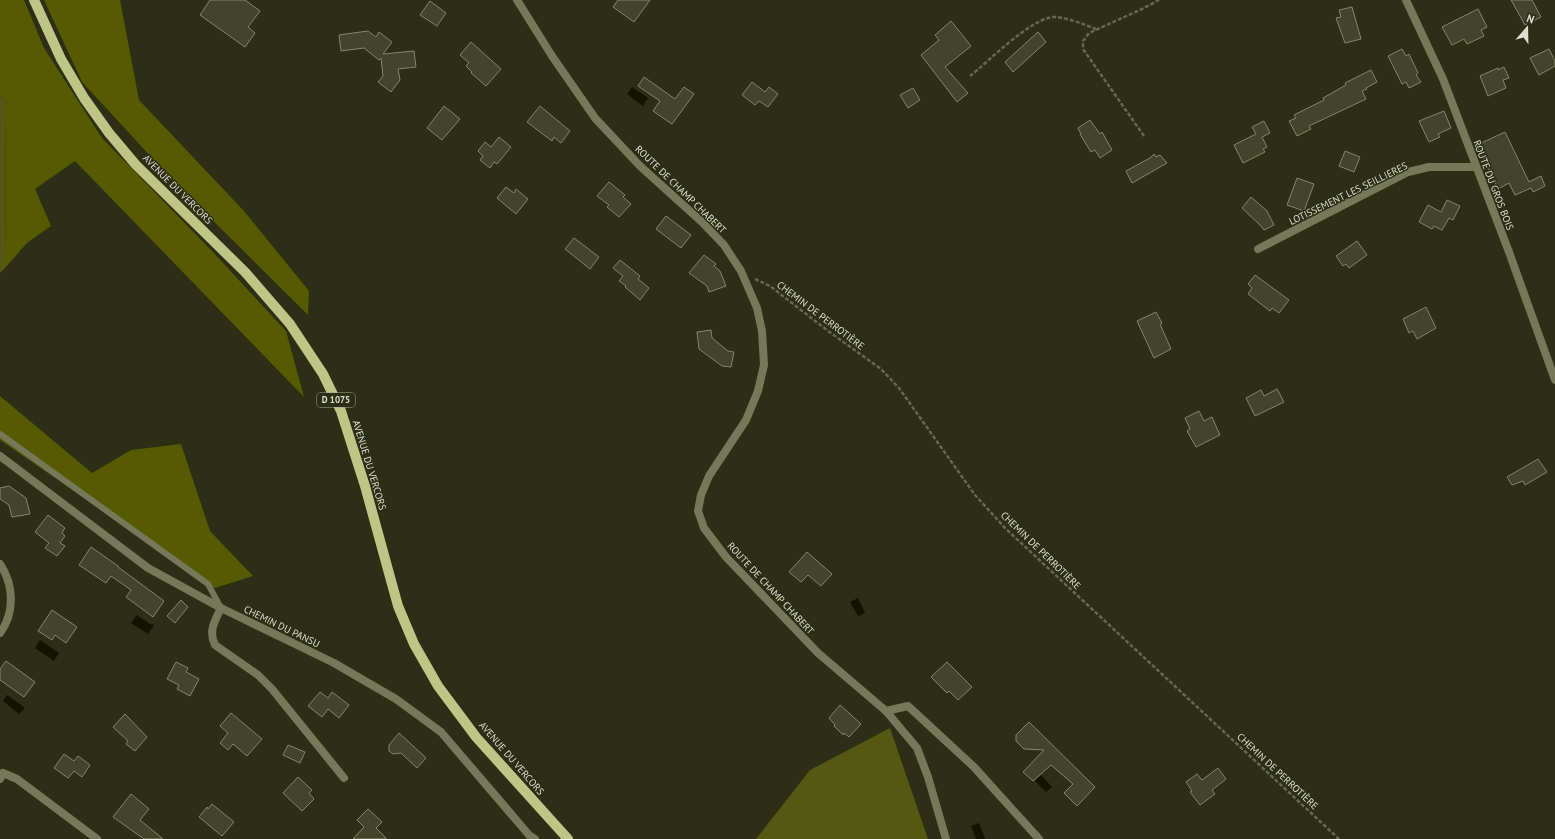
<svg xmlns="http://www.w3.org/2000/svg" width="1555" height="839" font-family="'PT Sans',sans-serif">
  <rect width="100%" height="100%" fill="#2c2e15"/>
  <g fill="#545812">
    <path d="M0 96 6 101 5 268 0 273Z"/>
    <path d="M890 728 928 839H756L810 770Z"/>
  </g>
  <g fill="#565a00">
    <path d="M0 0H24L44 48 102 138 212 251 286 331 304 397 75 161 35 189 51 226 27 243 5 268 6 101 0 96Z"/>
    <path d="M44 0H120L139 100 244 211 309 291 308 315 177 185 82 82Z"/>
    <path d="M0 396 92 473 131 450 181 444 210 531 253 576 215 588 0 440Z"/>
  </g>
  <g fill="#131400">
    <path d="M632 87 648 98 643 106 627 94Z"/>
    <path d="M858 598 865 613 858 616 850 602Z"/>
    <path d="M137 615 150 624H152L154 625 148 634 131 623Z"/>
    <path d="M40 640 59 653 54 661 35 648Z"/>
    <path d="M7 695 25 708 19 714 3 701Z"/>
    <path d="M1041 775 1052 787 1046 792 1035 781Z"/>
    <path d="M979 823 985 839H976L971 826Z"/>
  </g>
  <g fill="#42442b" stroke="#84876c">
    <path d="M210 0H245L260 11 248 27 255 33 245 47 200 15Z"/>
    <path d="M618 0H650L634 22 613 7Z"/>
    <path d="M1511 0H1532L1541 17 1525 25Z"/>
    <path d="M430 1 446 13 437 26 420 15Z"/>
    <path d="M1352 7 1361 39 1345 43 1336 18 1341 17 1339 10Z"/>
    <path d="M1478 9 1487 27 1481 30 1484 36 1467 44 1464 39 1452 45 1442 27Z"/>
    <path d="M951 21 971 46 945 67 968 93 957 102 921 55 939 40 935 35Z"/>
    <path d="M368 31 376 37 379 32 392 42 383 54 414 51 416 67 398 69 400 80 391 92 378 82 383 76 381 58 379 60 364 48 341 51 339 35Z"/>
    <path d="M1038 32 1046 42 1013 72 1005 62Z"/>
    <path d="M471 42 501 69 486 86 471 73 472 72 466 66 469 63 460 55Z"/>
    <path d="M1402 49 1406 56 1409 54 1418 73 1416 75 1421 82 1409 88 1406 82 1402 84 1388 56Z"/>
    <path d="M1549 49 1555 61V66L1539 75 1530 58Z"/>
    <path d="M1504 67 1509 78 1503 80 1506 88 1488 96 1480 76 1498 68V70Z"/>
    <path d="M1371 70 1377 82 1366 88 1367 89 1362 91 1366 99 1309 126 1311 129 1297 136 1289 121 1296 118 1294 115 1324 100 1323 98 1346 85 1345 83Z"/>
    <path d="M644 77 675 99 684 87 694 94 672 124 653 111 660 101 638 86Z"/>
    <path d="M752 82 765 92 769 87 778 94 768 107 759 101 755 105 742 95Z"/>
    <path d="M913 88 920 100 908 108 900 95Z"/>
    <path d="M444 106 460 119 442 140 427 128Z"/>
    <path d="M540 106 570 131 561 143 554 137 552 141 527 122Z"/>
    <path d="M1444 111 1451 128 1438 134 1440 137 1429 142 1419 121Z"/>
    <path d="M1090 120 1100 134 1102 132 1112 150 1100 158 1095 150 1091 152 1080 134H1081L1078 128Z"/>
    <path d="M1264 121 1270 133 1262 137 1267 147 1263 149 1265 152 1243 163 1234 145 1256 134 1252 127Z"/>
    <path d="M1505 132 1529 182 1541 176 1545 186 1533 192 1531 188 1515 195 1509 183 1498 189 1477 145Z"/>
    <path d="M499 137 511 147 497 164 494 162 490 168 480 160 483 156 478 151 485 142 491 147Z"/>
    <path d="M1345 151 1360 157 1354 172 1339 166Z"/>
    <path d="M1154 154 1156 157 1160 155 1167 163 1132 183 1126 171 1150 158Z"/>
    <path d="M1297 178 1314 184 1304 211 1287 205Z"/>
    <path d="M609 182 625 195 623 197 631 204 619 217 607 207 609 205 597 196Z"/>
    <path d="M506 187 514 193 516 189 528 199 516 214 497 198Z"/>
    <path d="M1251 197 1267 211 1274 225 1264 230 1261 226 1242 208Z"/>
    <path d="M1447 200 1460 206 1453 220 1449 218 1442 230 1434 226 1432 229 1419 222 1428 205 1441 212Z"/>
    <path d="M666 216 691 235 681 248 656 229Z"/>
    <path d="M574 238 599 257 590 269 565 249Z"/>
    <path d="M1357 241 1367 255 1349 268 1346 264 1343 266 1336 256Z"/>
    <path d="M704 255 716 264 714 266 720 271 726 286 709 292 707 286 689 273Z"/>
    <path d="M620 260 640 276 638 279 649 288 640 300 625 287 626 286 619 281 623 276 613 268Z"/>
    <path d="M1255 275 1289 300 1279 313 1272 308 1270 311 1248 294 1252 288 1248 284Z"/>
    <path d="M1426 307 1436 328 1417 339 1413 331 1409 333 1403 319Z"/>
    <path d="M1156 312 1162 323 1160 324 1171 349 1154 358 1137 321Z"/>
    <path d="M711 330 712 338 728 351 734 352 731 367 722 366 699 349 697 332Z"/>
    <path d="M1277 389 1284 402 1255 416 1246 398 1261 390 1264 396Z"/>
    <path d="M1199 411 1204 421 1212 417 1220 435 1196 447 1187 431 1190 429 1185 418Z"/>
    <path d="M1538 459 1547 472 1525 485 1523 481 1512 485 1507 477Z"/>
    <path d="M9 486 26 498 30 514 12 517 9 505 0 499V488Z"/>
    <path d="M48 515 65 528 62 533 65 536 60 543 65 546 57 556 45 548 49 543 35 532Z"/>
    <path d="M91 547 118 566V567L164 601 153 617 126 597 131 590 111 576 106 583 79 565Z"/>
    <path d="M807 552 832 574 821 586 808 575 801 582 789 572Z"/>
    <path d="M181 600 188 607 175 623 167 616Z"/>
    <path d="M52 610 77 627 66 643 55 635 52 640 38 631Z"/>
    <path d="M6 661 35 682 24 697 0 680V669Z"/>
    <path d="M176 662 188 668 186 672 199 679 190 696 177 689 179 685 167 679Z"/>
    <path d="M947 662 972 687 958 700 949 691 947 693 931 677Z"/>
    <path d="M320 692 328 698 332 692 349 705 339 718 328 709 322 717 308 706Z"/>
    <path d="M840 705 861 724 849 737 844 733 843 735 834 726 835 725 829 718Z"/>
    <path d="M231 713 262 739 247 756 233 744 228 750 220 743 228 733 220 726Z"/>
    <path d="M125 714 147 737 135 751 126 744 128 741 113 727Z"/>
    <path d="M1029 722 1095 787 1077 806 1064 793 1073 784 1051 765 1033 781 1023 772 1044 750 1024 749 1016 741V735Z"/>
    <path d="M399 733 426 758 417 768 401 753 393 754 389 751V745Z"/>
    <path d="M288 745 305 752 300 763 283 755Z"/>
    <path d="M64 754 74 761 78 756 90 765 82 777 74 771 68 778 54 768Z"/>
    <path d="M1218 768 1226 779 1212 790 1215 794 1200 805 1190 792 1192 791 1186 782 1197 774 1202 780Z"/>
    <path d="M298 777 312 790 309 793 314 799 302 811 283 793Z"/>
    <path d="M131 794 149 809 140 820 163 839H144L113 817Z"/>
    <path d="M212 804 234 822 222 836 199 817 207 807 208 809Z"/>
    <path d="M368 809 382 822 376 828 387 839H353L364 827 357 820Z"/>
  </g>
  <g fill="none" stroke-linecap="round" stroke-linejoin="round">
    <g stroke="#666852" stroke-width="2.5" stroke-dasharray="4 2" stroke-linecap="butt">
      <path d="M970 76C988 62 1033 16 1055 17 1069 18 1083 24 1096 29"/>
      <path d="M1144 136 1083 49V41L1089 33 1142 9 1159 0"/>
      <path d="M755 279 770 286 828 331 881 369 899 388 975 495 1005 528 1339 839"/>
    </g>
    <path stroke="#75795a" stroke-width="6" d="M0 434 208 584 221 608"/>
    <g stroke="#75795a" stroke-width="8">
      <path d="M517 0 552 56 595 118 640 166 702 222 724 245 741 271 757 308 762 331 764 365 758 391 746 420 709 476 701 495 698 511 704 528 726 557 818 653 886 711 917 748 928 777 946 839"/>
      <path d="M1406 0 1443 79 1509 252 1555 380"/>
      <path d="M1258 249 1408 172 1429 167H1476"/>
      <path d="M0 456 148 568 221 608 334 663 396 699 441 732 529 835 535 839"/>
      <path d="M0 564C14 585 15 613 0 633"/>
      <path d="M221 608C215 621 208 631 215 645L258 675 272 689 344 778"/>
      <path d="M886 711 908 706 974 767 1039 839"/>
      <path d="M0 779 3 773 17 779 97 839"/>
    </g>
    <path stroke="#bfc585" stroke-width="10" d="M34 0 61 59 84 98 109 133 136 165 245 272 290 324 323 374 341 411 365 486 398 606 414 644 438 686 476 737 568 839"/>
  </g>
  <g text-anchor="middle" stroke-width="3" stroke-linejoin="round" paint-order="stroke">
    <rect fill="#2c2e15" stroke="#a7a997" stroke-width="1" x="317" y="393" width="38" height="14" rx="3"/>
    <g font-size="9" font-weight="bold" fill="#dcdecf">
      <text x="336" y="403">D 1075</text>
    </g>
    <g font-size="10" fill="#dcdecf" stroke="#2c2e15">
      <text transform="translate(1494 185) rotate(69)" y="4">ROUTE DU GROS BOIS</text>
      <text transform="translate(178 189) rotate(45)" y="4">AVENUE DU VERCORS</text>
      <text transform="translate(681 189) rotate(44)" y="4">ROUTE DE CHAMP CHABERT</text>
      <text transform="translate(1348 193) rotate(-26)" y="4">LOTISSEMENT LES SEILLIERES</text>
      <text transform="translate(821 315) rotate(37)" y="4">CHEMIN DE PERROTIÈRE</text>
      <text transform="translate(370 465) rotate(73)" y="4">AVENUE DU VERCORS</text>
      <text transform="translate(1041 550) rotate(44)" y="4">CHEMIN DE PERROTIÈRE</text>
      <text transform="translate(771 588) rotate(47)" y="4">ROUTE DE CHAMP CHABERT</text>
      <text transform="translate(282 626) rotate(26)" y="4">CHEMIN DU PANSU</text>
      <text transform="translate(512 758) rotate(49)" y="4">AVENUE DU VERCORS</text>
      <text transform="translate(1278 771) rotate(43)" y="4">CHEMIN DE PERROTIÈRE</text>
    </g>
  </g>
  <g transform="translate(1527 28) rotate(20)" stroke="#2c2e15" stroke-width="3" paint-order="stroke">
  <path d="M0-3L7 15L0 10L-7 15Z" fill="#dcdecf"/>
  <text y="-6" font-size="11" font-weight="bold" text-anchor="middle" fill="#dcdecf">N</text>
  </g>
</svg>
